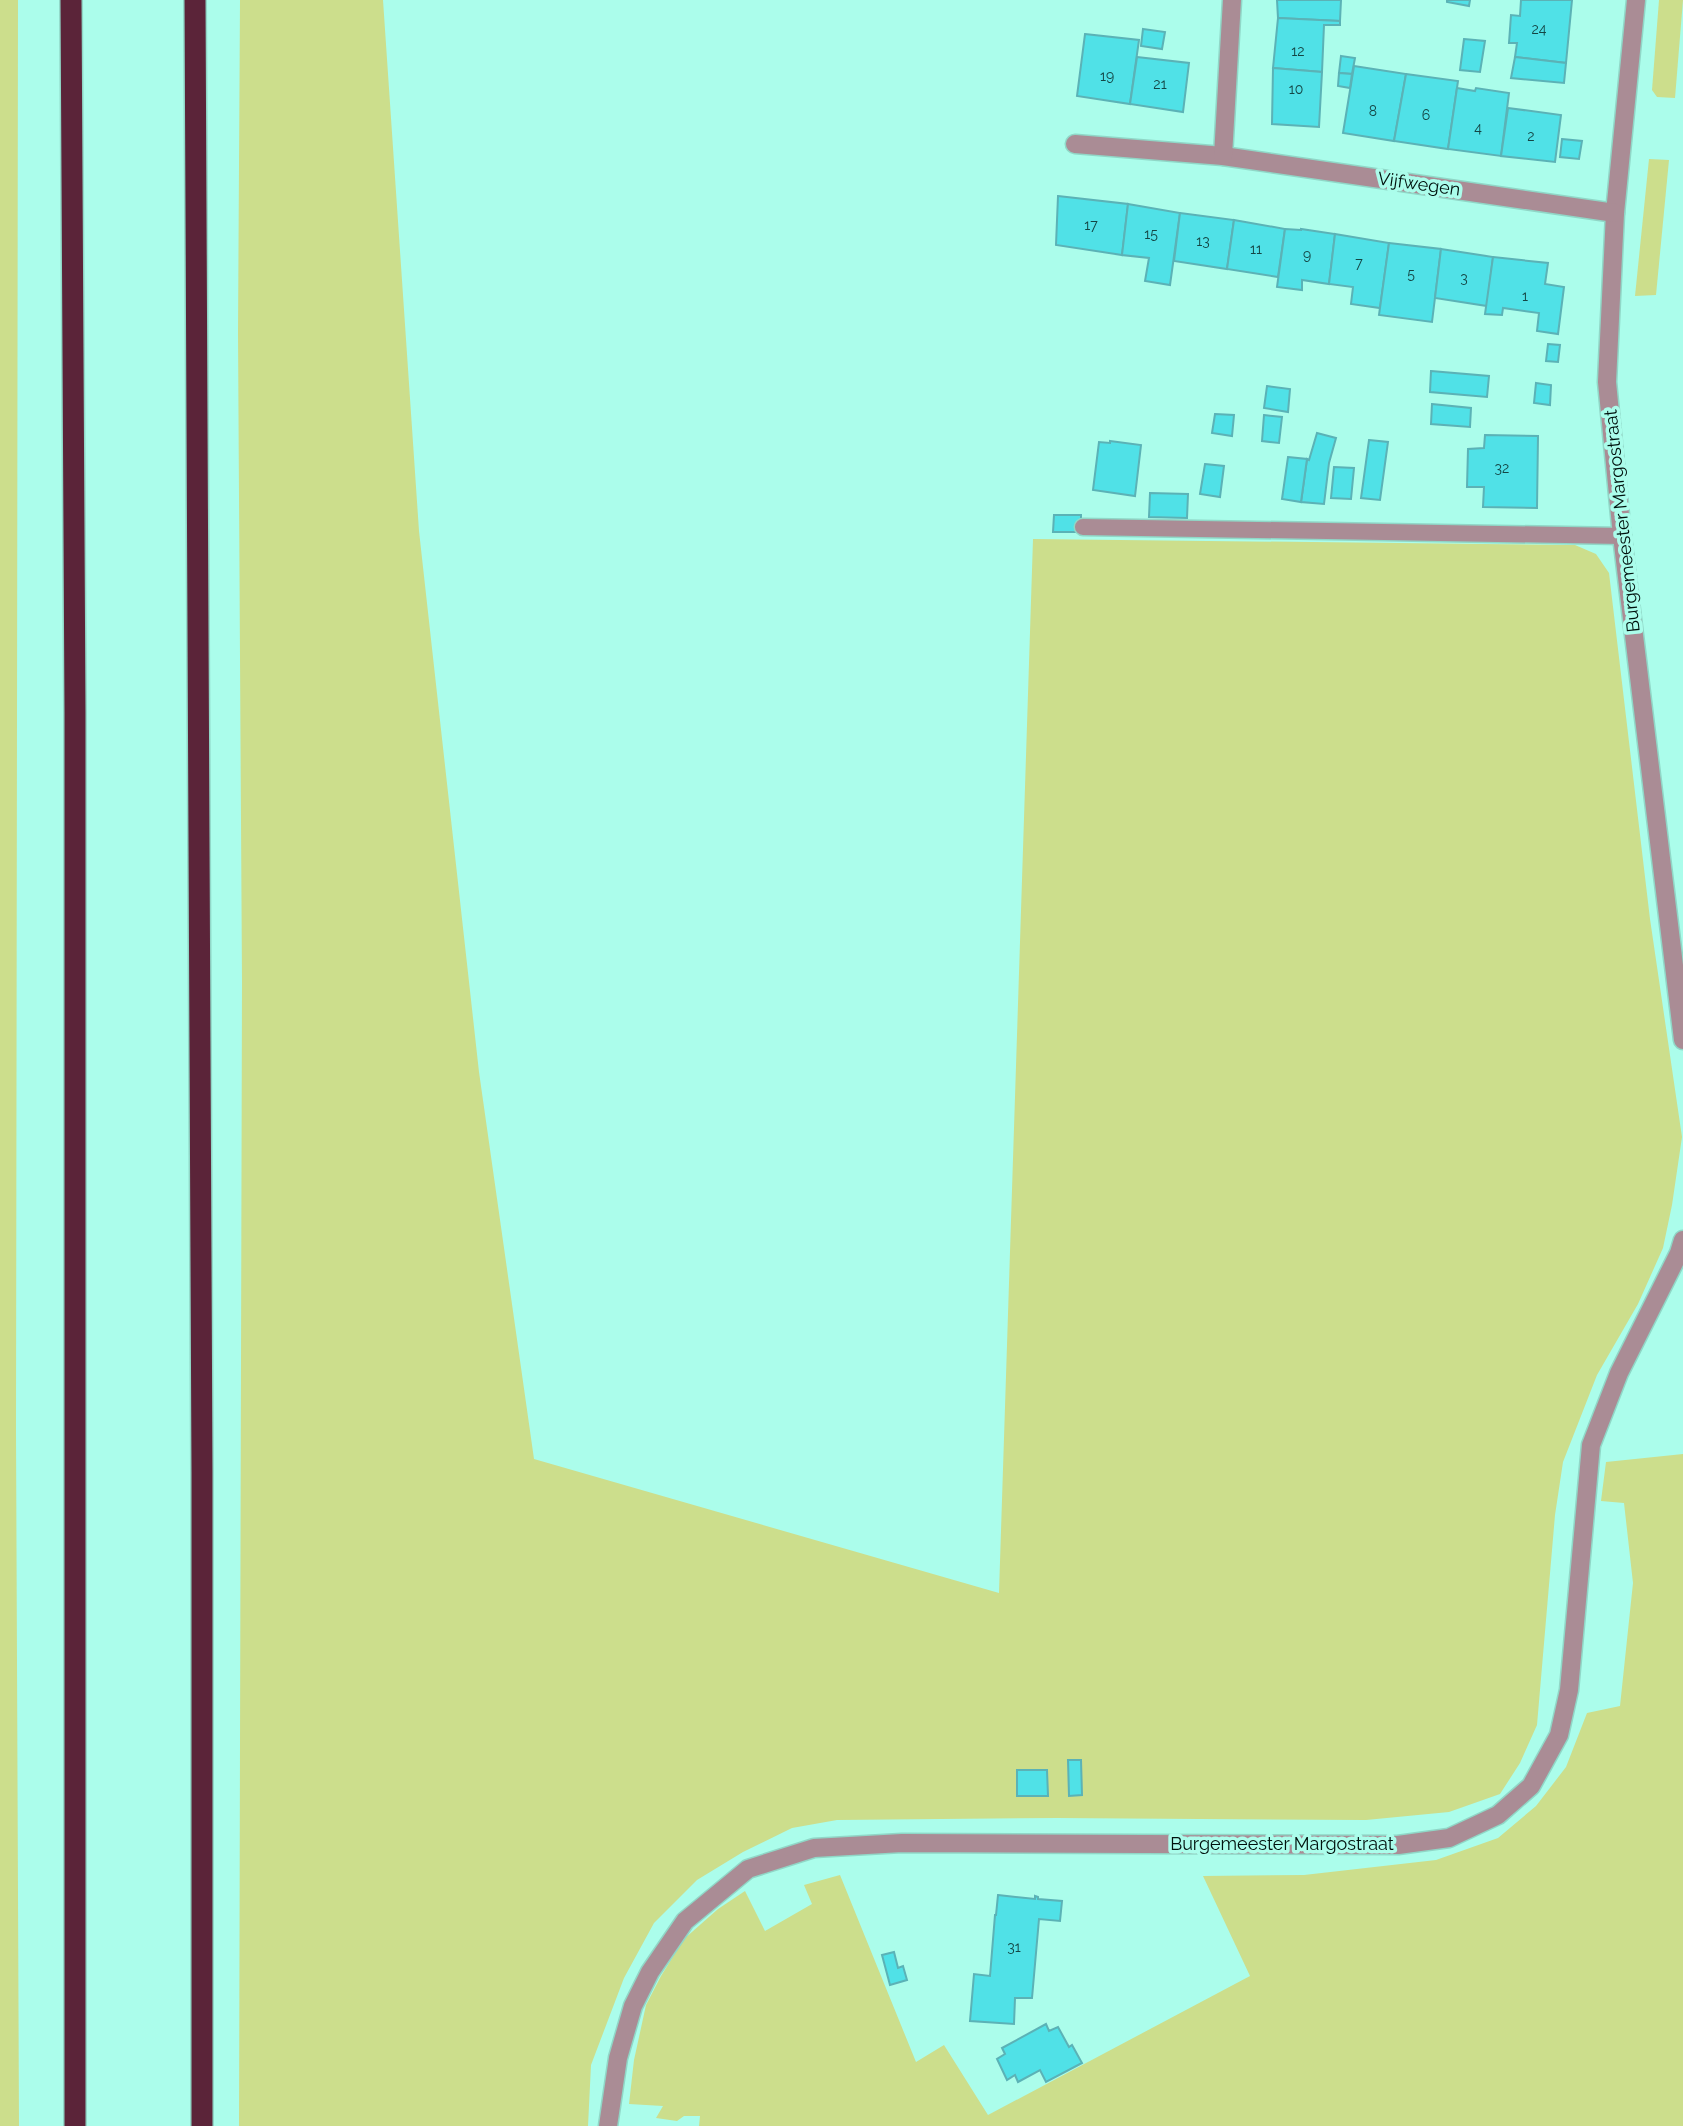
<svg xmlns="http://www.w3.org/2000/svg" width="1683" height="2126" font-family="Raleway,sans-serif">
  <rect width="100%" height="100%" fill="#abfdeb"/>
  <g fill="#ccde8c">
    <path d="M0 0H18L16 1432 19 2126H0Z"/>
    <path d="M240 0H383L419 531 479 1072 534 1459 999 1593 1033 539 1575 545 1596 554 1609 573 1650 919 1682 1137 1672 1205 1663 1248 1638 1304 1597 1375 1563 1462 1555 1515 1537 1725 1520 1763 1500 1794 1449 1812 1366 1820 1057 1818 837 1820 792 1828 743 1852 697 1880 654 1923 624 1978 591 2065 588 2126H239L242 982 238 333Z"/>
    <path d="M1659 0H1683L1675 98 1657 97 1652 90Z"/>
    <path d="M1649 159 1669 160 1656 295 1635 296Z"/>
    <path d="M1683 1454V2126H699L700 2116H684L677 2121 656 2118 663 2106 629 2104 634 2060 646 2005 661 1976 684 1939 718 1909 745 1891 765 1931 812 1904 804 1885 840 1875 916 2062 944 2045 988 2115 1250 1976 1203 1876 1304 1875 1436 1860 1498 1838 1536 1806 1566 1767 1587 1713 1620 1706 1633 1583 1624 1503 1601 1501 1606 1462Z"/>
  </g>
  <g fill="#50e1e7" stroke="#5bb2b6" stroke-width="2">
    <path d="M1277 0H1341L1340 21 1278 18Z"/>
    <path d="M1447 0H1470L1469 6 1447 2Z"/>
    <path d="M1521 0H1572L1566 63 1515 57 1517 43H1509L1511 15 1520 16Z"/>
    <path d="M1278 18 1340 21V25H1324L1322 72 1273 68Z"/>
    <path d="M1143 29 1165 32 1162 49 1141 46Z"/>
    <path d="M1085 34 1139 40 1130 104 1077 96Z"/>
    <path d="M1464 39 1485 41 1480 72 1460 70Z"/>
    <path d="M1341 56 1355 58 1352 74 1339 73Z"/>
    <path d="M1137 57 1189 63 1183 112 1130 104Z"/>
    <path d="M1515 57 1566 63 1564 83 1511 78Z"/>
    <path d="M1354 66 1406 74 1394 141 1343 133Z"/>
    <path d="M1273 68 1322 72 1319 127 1272 124Z"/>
    <path d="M1339 73 1352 74 1350 88 1338 86Z"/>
    <path d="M1406 74 1458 81 1448 149 1394 141Z"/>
    <path d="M1457 88 1475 91 1476 88 1509 93 1501 156 1448 149Z"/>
    <path d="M1508 108 1561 115 1555 162 1501 156Z"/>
    <path d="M1562 139 1582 141 1579 159 1560 157Z"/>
    <path d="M1058 196 1128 204 1122 255 1056 245Z"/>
    <path d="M1128 204 1180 213 1170 285 1145 281 1149 258 1122 255Z"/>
    <path d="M1180 213 1234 220 1227 269 1174 261Z"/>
    <path d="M1234 220 1285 229 1278 277 1227 269Z"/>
    <path d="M1285 229 1301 230V229L1335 234 1329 284 1302 280V290L1277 287Z"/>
    <path d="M1335 234 1389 243 1380 308 1351 304 1353 287 1329 284Z"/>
    <path d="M1389 243 1441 249 1432 322 1379 315Z"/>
    <path d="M1441 249 1493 257 1487 306 1435 298Z"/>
    <path d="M1493 257 1548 263 1545 284 1564 287 1558 334 1537 331 1539 313 1503 308 1502 315 1485 314Z"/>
    <path d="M1548 344 1560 345 1558 362 1546 361Z"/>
    <path d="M1431 371 1489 376 1487 397 1430 392Z"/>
    <path d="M1536 383 1551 385 1550 405 1534 403Z"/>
    <path d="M1267 386 1290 389 1288 412 1264 408Z"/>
    <path d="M1432 404 1471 408 1470 427 1431 424Z"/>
    <path d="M1215 414 1234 415 1232 436 1212 433Z"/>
    <path d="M1264 415 1282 417 1279 443 1262 441Z"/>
    <path d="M1317 433 1336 438 1329 463 1324 504 1301 502 1307 459 1309 460Z"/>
    <path d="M1485 435 1538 436 1537 508 1483 507 1484 487H1467L1468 449 1484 448Z"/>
    <path d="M1369 440 1388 442 1380 500 1361 498Z"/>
    <path d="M1110 441 1141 445 1135 496 1093 490 1099 442 1110 443Z"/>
    <path d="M1288 457 1307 459 1301 502 1282 499Z"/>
    <path d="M1205 464 1224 466 1220 497 1200 494Z"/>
    <path d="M1334 467 1354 468 1351 499 1331 498Z"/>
    <path d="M1150 493 1188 494 1187 518 1149 517Z"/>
    <path d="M1054 515H1081V532H1053Z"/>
    <path d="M1068 1760H1081L1082 1795 1069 1796Z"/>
    <path d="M1017 1770H1047L1048 1796H1017Z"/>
    <path d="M998 1895 1035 1899V1896L1038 1897V1899L1062 1901 1060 1921 1039 1919 1032 1998H1015L1014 2024 970 2021 974 1974 990 1976 995 1915H996Z"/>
    <path d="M894 1952 898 1968 903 1966 907 1980 890 1985 882 1955Z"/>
    <path d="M1046 2024 1049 2031 1058 2027 1069 2047 1072 2045 1082 2063 1046 2082 1040 2070 1018 2082 1015 2075 1007 2080 997 2059 1005 2054 1002 2048Z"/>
  </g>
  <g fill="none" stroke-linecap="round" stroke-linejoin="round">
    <defs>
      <path id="lane" d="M1083 527 1622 536"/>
      <g id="street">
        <path d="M1636 0 1615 213 1607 382 1622 536 1683 1040"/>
        <path d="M1075 144 1223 156 1615 213"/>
        <path d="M1223 156 1232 0"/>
        <path d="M608 2126 618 2058 633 2006 650 1972 685 1921 748 1869 814 1848 902 1843 1398 1845 1449 1838 1498 1815 1531 1786 1559 1735 1569 1690 1591 1445 1619 1373 1679 1253 1683 1240"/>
      </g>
      <g id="highway">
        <path d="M71 0 75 712V2126"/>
        <path d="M195 0 202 1472V2126"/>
      </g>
    </defs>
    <use href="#lane" stroke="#90d7c7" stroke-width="19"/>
    <use href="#street" stroke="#90d7c7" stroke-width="21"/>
    <use href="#highway" stroke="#90d7c7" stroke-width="24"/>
    <use href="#lane" stroke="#aa8c95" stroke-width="16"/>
    <use href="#street" stroke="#aa8c95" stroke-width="18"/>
    <use href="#highway" stroke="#5b2439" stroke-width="21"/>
  </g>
  <g text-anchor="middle" stroke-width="7" stroke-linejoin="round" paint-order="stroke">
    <g font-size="14" fill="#144544">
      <text x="1539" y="34">24</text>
      <text x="1298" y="56">12</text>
      <text x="1107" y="81">19</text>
      <text x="1160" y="89">21</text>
      <text x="1296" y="94">10</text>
      <text x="1373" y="116">8</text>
      <text x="1426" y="120">6</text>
      <text x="1478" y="133">4</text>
      <text x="1531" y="141">2</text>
      <text x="1091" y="230">17</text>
      <text x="1151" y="239">15</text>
      <text x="1203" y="246">13</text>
      <text x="1256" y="254">11</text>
      <text x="1307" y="260">9</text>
      <text x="1359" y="268">7</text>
      <text x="1411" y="279">5</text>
      <text x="1464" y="283">3</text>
      <text x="1525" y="301">1</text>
      <text x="1502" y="473">32</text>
      <text x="1014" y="1952">31</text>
    </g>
    <g font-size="18" fill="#00110d" stroke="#abfdeb">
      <text transform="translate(1419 184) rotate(8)" y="6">Vijfwegen</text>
      <text transform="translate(1622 521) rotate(-96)" y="6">Burgemeester Margostraat</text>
      <text x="1282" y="1850">Burgemeester Margostraat</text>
    </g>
  </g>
</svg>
